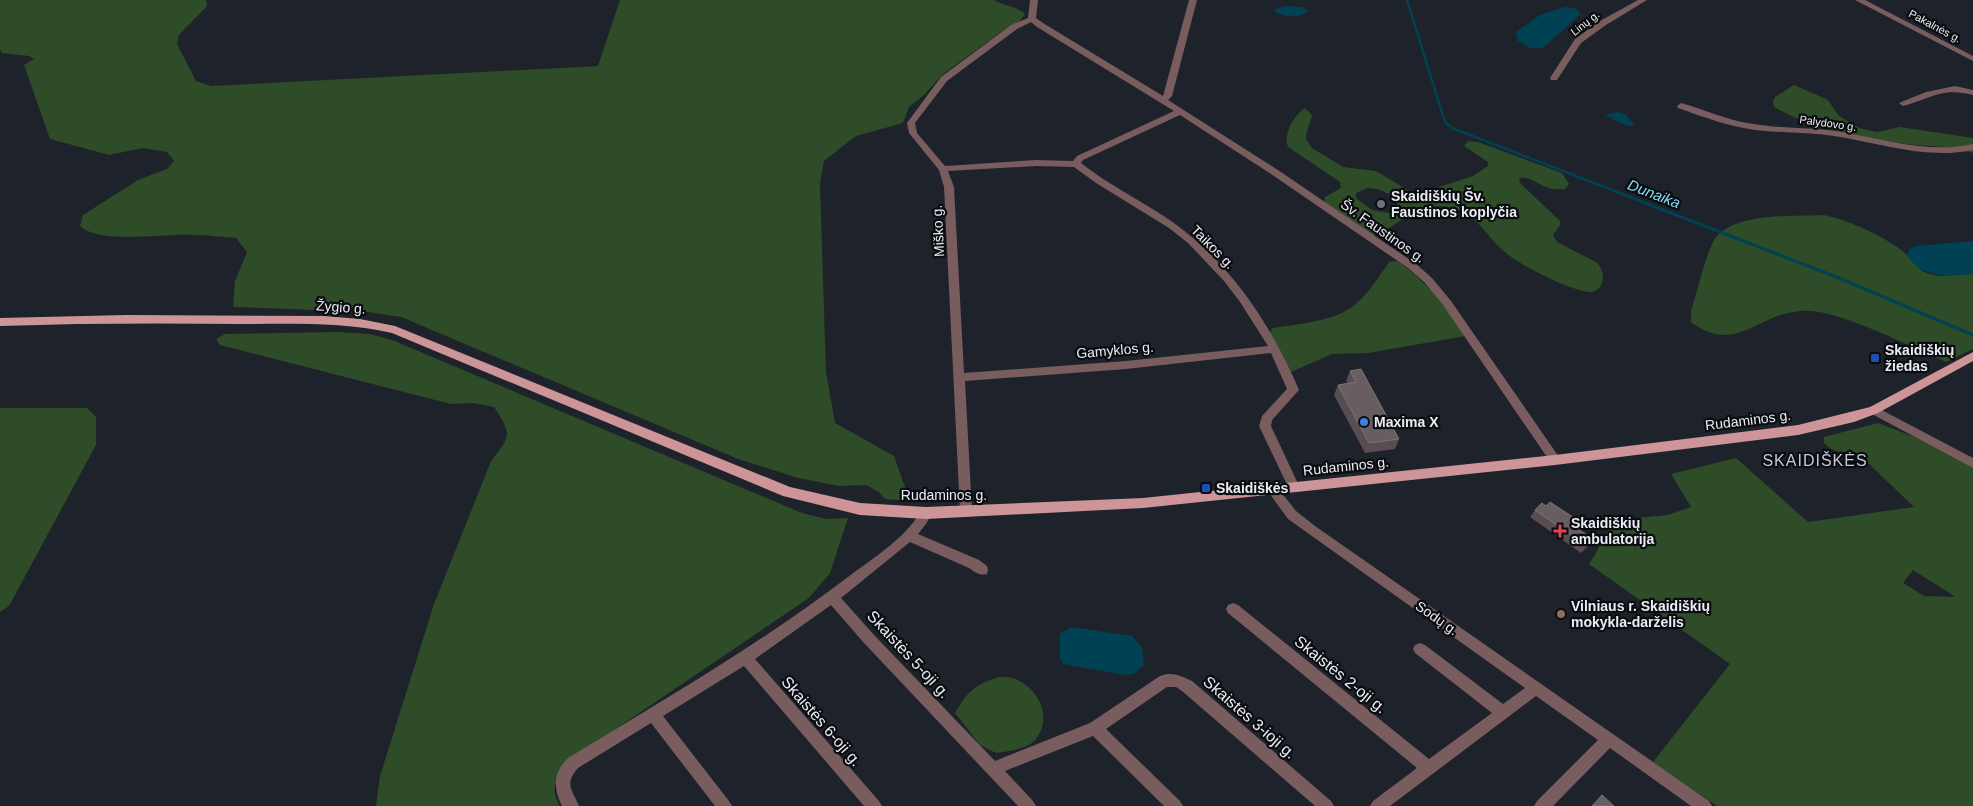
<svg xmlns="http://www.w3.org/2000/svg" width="1973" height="806" font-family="Helvetica,sans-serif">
  <rect width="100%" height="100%" fill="#1e222b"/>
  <g fill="#2e4c27" fill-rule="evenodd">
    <path d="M0 0H206L207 6 179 35 177 44 196 81 211 86 598 66 620 0H994C1004 6 1017 6 1025 14L1020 21 1002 31 942 75 924 95 909 107 903 123 856 136 824 161 820 183 826 372 835 423 894 456 910 501 885 499 879 492 866 485 839 486 798 478 738 459 401 317 368 312 233 307 235 281 247 252 236 238C222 237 208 235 194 235 165 233 101 245 80 226L83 215 138 180 167 169 174 161 167 152 143 148 109 155 50 139 24 65 34 59 29 56 2 53 0 49Z"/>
    <path d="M1794 85 1828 100 1839 116 1859 128 1877 132 1900 127 1973 138V153C1953 145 1929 147 1908 144 1862 139 1814 130 1774 107L1773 101 1775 97Z"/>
    <path d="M1305 108 1312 115 1306 135V139L1312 148 1343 167 1376 171 1421 198 1431 202 1444 201V197L1437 191 1439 187 1473 176 1488 166V162L1464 146 1468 141 1478 142 1562 173 1569 184 1565 189C1542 192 1533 175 1520 178L1519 182 1560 221V225L1553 235 1557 242 1596 262C1604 269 1607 285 1595 291 1582 298 1518 264 1506 253 1487 238 1478 214 1452 208 1423 201 1402 220 1379 235H1372L1325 202V197L1341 188 1340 182 1288 147C1283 134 1294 115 1305 108ZM1367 188C1378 188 1397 194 1398 207L1389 213 1372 210 1356 198V193Z"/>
    <path d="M1823 215C1845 218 1891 239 1907 255 1914 263 1919 271 1930 274 1943 278 1960 274 1973 274V349L1946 362C1910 347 1837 308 1802 311 1757 313 1736 356 1691 322V311C1698 289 1703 265 1712 244 1727 211 1793 217 1823 215Z"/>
    <path d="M1397 261C1426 280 1446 308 1466 336L1368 353 1332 354 1291 372 1269 333 1273 328C1297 324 1328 322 1349 309 1366 298 1378 278 1389 262Z"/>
    <path d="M338 332 370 334 392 340 802 513 826 519 848 518 830 573 809 598 567 762C557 776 549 789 560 806H376L380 776 434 604 491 461C511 436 512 434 494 407L473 403 451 404 220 345 216 339 225 334Z"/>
    <path d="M0 408H87L96 417V445L9 606 0 612Z"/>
    <path d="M1878 423 1917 438 1973 468V806H1717L1653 762 1730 664 1589 564C1599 551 1605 530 1616 520L1668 515 1691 507 1671 474 1736 458 1808 522 1914 507 1867 462 1831 449 1824 443V437ZM1913 570 1954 596V597L1924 596 1903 583Z"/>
    <path d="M1000 677C1005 677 1011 677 1015 679 1037 687 1052 715 1038 736 1031 749 1009 751 996 753L980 745 955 713C968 691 975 684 1000 677Z"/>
  </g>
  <g fill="#004253">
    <path d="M1286 6 1302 7 1308 11C1300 19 1283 17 1274 11L1277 8Z"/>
    <path d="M1565 7 1575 8 1581 14 1543 48H1530L1518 41 1516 32 1540 15Z"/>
    <path d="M1619 112 1626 115 1635 126 1625 125 1605 115Z"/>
    <path d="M1973 241V274C1948 275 1922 280 1907 255L1909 249 1917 246Z"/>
    <path d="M1072 627 1132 636 1142 647 1144 665 1134 674 1126 675 1063 664 1060 658V634Z"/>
  </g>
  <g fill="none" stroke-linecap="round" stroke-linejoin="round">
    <path stroke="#004253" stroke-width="2.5" d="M1407 0 1445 122 1452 128 1661 209"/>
    <path stroke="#004253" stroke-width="3" d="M1658 208 1839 278 1973 335"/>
    <g fill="#785c5e" fill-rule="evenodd">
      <path d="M1030 0H1038L1036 18 1043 23 1163 96 1189 0H1197L1172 96 1168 100 1278 170 1416 264 1432 278 1451 301 1559 457 1561 460 1559 463H1551L1443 305 1424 282 1408 268 1271 174 1180 115 1083 160 1081 163C1110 186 1144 202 1174 223 1231 264 1272 326 1299 390L1272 420 1271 426 1300 488 1298 491H1290L1259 426 1262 416 1287 389 1271 353 1126 369 965 381 972 512 970 516 966 517 962 516 960 512 944 187 939 170 909 133 907 123 941 77 1011 25 1028 18ZM1031 22 1037 27 1174 111 1077 156 1073 161 1036 160 945 166 917 133 915 123 947 81 1017 29ZM1036 166 1074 167 1096 183 1169 228 1188 243 1224 281 1240 302 1268 346 1126 361 964 373 954 187 948 171Z"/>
      <path d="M1638 0H1647L1606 25 1581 43 1557 80H1551L1550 78 1575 39 1600 21Z"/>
      <path d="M1855 0H1865L1973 56V61Z"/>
      <path d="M1955 86 1973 90V95C1942 87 1932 98 1903 106L1899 103 1926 92Z"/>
      <path d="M1681 103C1706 110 1729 121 1754 124 1783 129 1812 127 1841 132 1884 139 1930 154 1973 144V150C1927 160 1879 143 1834 136 1808 132 1781 133 1755 130 1728 126 1703 117 1678 108L1677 106Z"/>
      <path d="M1874 406 1973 458V468L1870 413 1868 410Z"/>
      <path d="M1273 485 1277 487 1296 511 1315 526 1709 801 1712 806H1691L1610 748 1553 806H1534L1537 801 1598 740 1536 696 1390 806H1370L1373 801 1417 768 1228 613 1226 609 1228 605 1233 603 1238 605 1429 759 1492 713 1415 653 1413 649 1415 645 1420 643 1425 645 1503 704 1525 688 1288 519 1267 490 1269 487Z"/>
      <path d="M926 508 930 509 932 513 926 524 918 534 979 560 987 566 988 570 987 574C979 576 975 572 969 568L910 542 841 598 874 635 995 761 1090 723 1160 676C1171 671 1182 676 1192 681L1331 801 1334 806H1315L1182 691 1176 687H1167L1106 729 1180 801 1183 806H1164L1093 736 1005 771 1033 801 1036 806H1018L864 643 831 605 755 659 879 801 882 806H864L744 666 663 716 729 801 732 806H715L651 723 578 768C564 784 572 789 579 806H562C553 788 553 773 568 758 665 699 762 643 852 574 876 556 908 536 922 509Z"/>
    </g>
    <path fill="#ce9599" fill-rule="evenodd" d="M126 315 324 316 360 319 395 326 790 487 860 503 926 507 1143 498 1555 455 1798 425 1870 407 1973 352V361L1878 413 1854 422 1798 435 1555 465 1143 508 926 519 860 515 783 496 392 333C343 322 294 324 244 324 163 323 81 323 0 326V318Z"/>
  </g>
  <g fill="#584d51">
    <path d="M1350 371 1399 439 1395 449 1365 453 1334 395 1338 385 1348 383 1346 381Z"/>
    <path d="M1546 506 1579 521 1575 527 1588 547 1581 553 1530 517 1535 510Z"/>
  </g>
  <path fill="#3a353b" d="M1593 539 1588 547 1581 553Z"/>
  <g fill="#685e62" stroke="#7c7479">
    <path d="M1361 369 1399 439 1369 443 1338 385 1356 382 1350 371Z"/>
    <path d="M1550 502 1579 521 1574 526 1593 539 1587 546 1535 510 1542 503 1546 506Z"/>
    <path d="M1602 795 1614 806H1592Z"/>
  </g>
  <circle fill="#6b7280" stroke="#0a0c0f" stroke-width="2" cx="1381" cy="204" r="5"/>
  <g fill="#1a4fb4" stroke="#0a0c0f" stroke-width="2">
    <rect x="1870" y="353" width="10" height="10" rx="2.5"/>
    <rect x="1201" y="483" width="10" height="10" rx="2.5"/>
  </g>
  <circle fill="#3f7fe0" stroke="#0a0c0f" stroke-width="2" cx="1364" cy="422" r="5"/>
  <path fill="#e0444e" stroke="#0a0c0f" stroke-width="2" d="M1557.5 523.5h5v5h5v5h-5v5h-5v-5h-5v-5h5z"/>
  <circle fill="#8d6e63" stroke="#0a0c0f" stroke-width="2" cx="1561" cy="614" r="5"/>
  <g text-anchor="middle" stroke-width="4.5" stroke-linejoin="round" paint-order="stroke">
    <g font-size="11" fill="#e9ecf2" stroke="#0a0c0f">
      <text transform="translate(1585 23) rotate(-38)" y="4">Linų g.</text>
      <text transform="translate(1935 26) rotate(28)" y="4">Pakalnės g.</text>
      <text transform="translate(1828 123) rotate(8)" y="4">Palydovo g.</text>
    </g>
    <g font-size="14" font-weight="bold" fill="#e9ecf2" stroke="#0a0c0f" text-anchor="start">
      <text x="1391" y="201">Skaidiškių Šv.<tspan x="1391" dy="16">Faustinos koplyčia</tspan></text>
      <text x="1885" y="355">Skaidiškių<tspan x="1885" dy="16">žiedas</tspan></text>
      <text x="1374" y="427">Maxima X</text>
      <text x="1216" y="493">Skaidiškės</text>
      <text x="1571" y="528">Skaidiškių<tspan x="1571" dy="16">ambulatorija</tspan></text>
      <text x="1571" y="611">Vilniaus r. Skaidiškių<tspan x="1571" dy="16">mokykla-darželis</tspan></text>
    </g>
    <g font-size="14" fill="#e9ecf2" stroke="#0a0c0f">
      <text transform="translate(938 231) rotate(-93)" y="5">Miško g.</text>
      <text transform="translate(1383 231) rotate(35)" y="5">Šv. Faustinos g.</text>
      <text transform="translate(1213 247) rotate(45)" y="5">Taikos g.</text>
      <text transform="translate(341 307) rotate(4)" y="5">Žygio g.</text>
      <text transform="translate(1115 350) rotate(-5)" y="5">Gamyklos g.</text>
      <text transform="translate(1748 420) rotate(-7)" y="5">Rudaminos g.</text>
      <text transform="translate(1346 466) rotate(-6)" y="5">Rudaminos g.</text>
      <text x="944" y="500">Rudaminos g.</text>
      <text transform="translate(1437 618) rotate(35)" y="5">Sodų g.</text>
    </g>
    <g font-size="15" font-style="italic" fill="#88dbf6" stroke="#0a0c0f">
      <text transform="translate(1654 194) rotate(21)" y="5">Dunaika</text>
    </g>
    <g font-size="16" letter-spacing="1" fill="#c3c9d5" stroke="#0a0c0f">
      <text x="1815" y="466">SKAIDIŠKĖS</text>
    </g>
    <g font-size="16" fill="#e9ecf2" stroke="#0a0c0f">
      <text transform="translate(909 654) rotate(47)" y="6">Skaistės 5-oji g.</text>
      <text transform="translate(1341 674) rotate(39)" y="6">Skaistės 2-oji g.</text>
      <text transform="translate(1250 717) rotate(41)" y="6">Skaistės 3-ioji g.</text>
      <text transform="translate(822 721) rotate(49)" y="6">Skaistės 6-oji g.</text>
    </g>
  </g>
</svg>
